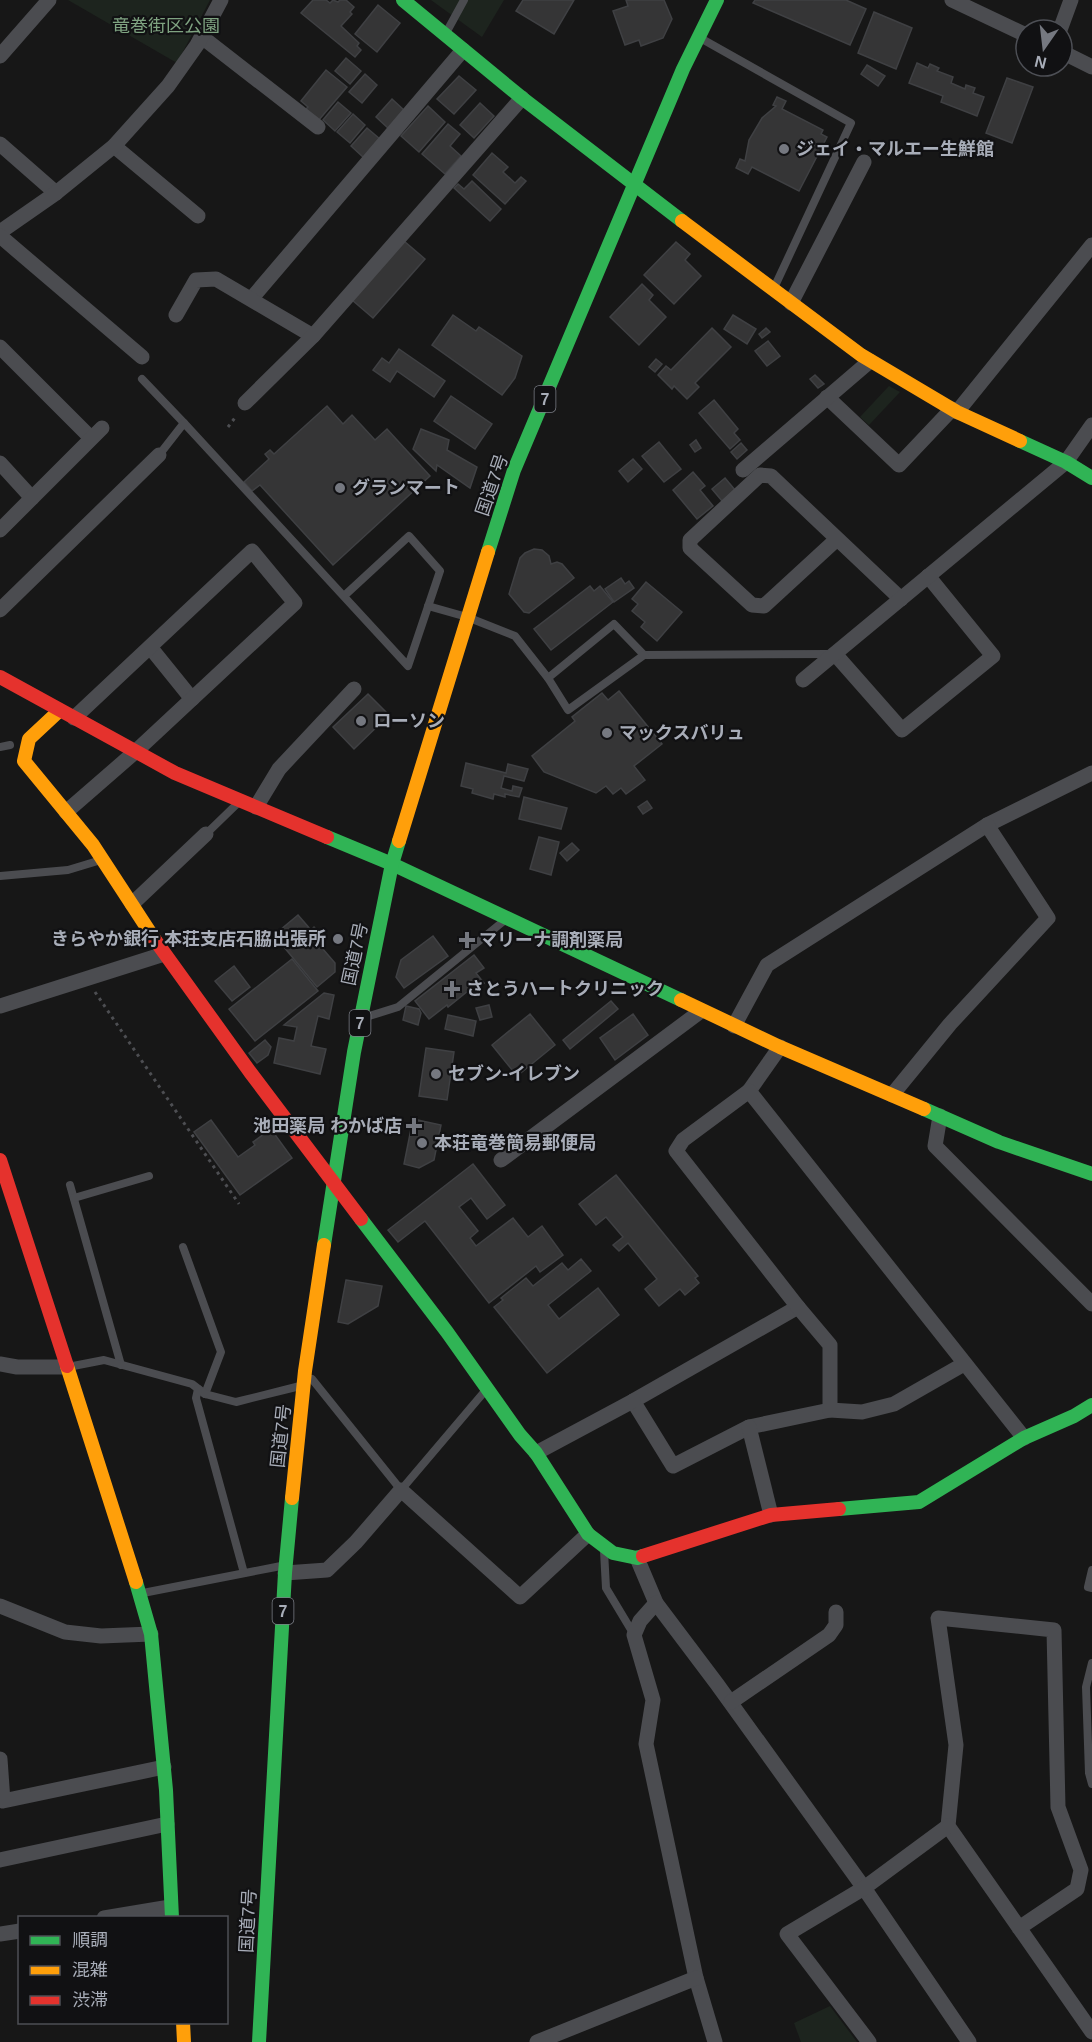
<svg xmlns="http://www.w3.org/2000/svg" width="1092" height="2042" font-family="Arial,'Noto Sans JP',sans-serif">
  <rect width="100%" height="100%" fill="#171717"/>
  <g fill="#1d241e">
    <path d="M68 0H210L177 63Z"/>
    <path d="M431 0H504L482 37Z"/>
    <path d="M889 386 900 392 869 425 860 417Z"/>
    <path d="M830 2006 857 2042H801L794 2023Z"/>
  </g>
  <g fill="#353536" stroke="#3f4043" stroke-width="1.5">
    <path d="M313 0H326L330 3 333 0 338 2 340 0H346L354 7 350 12 352 14 341 26 359 43 357 46 361 50 355 57 301 13Z"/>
    <path d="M523 0H574L554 34 516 11Z"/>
    <path d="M626 0H664L672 19 663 38 641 46 639 40 625 45 613 11 628 6Z"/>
    <path d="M755 0H846L866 9 850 45 753 3Z"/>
    <path d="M378 5 400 23 377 52 355 34Z"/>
    <path d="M874 12 912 28 896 69 858 53Z"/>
    <path d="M346 58 361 71 350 84 335 71Z"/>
    <path d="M917 63 928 68 930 64 939 68 937 71 953 77 951 83 965 89 966 85 975 88 973 93 984 97 977 116 941 102 943 96 909 83Z"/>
    <path d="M867 65 885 76 878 86 861 74Z"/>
    <path d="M326 70 347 87 318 121 305 110 308 107 301 101Z"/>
    <path d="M365 74 377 85 362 103 349 92Z"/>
    <path d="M459 76 476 90 454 114 437 99Z"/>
    <path d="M1007 78 1033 87 1012 143 986 133Z"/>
    <path d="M777 97 786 101 782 109 823 130 821 134 827 137 799 191 752 167 748 174 736 168 740 159 745 161 749 140 762 118 776 106 773 105Z"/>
    <path d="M392 99 405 111 389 129 376 117Z"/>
    <path d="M338 102 351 113 335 131 323 120Z"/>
    <path d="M480 103 494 116 474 138 460 125Z"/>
    <path d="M428 106 445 122 419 152 401 136Z"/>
    <path d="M353 114 365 125 350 143 337 132Z"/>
    <path d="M448 124 460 134 450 146 461 156 445 174 422 154Z"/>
    <path d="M367 128 380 139 364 158 351 146Z"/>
    <path d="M492 153 508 167 503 172 515 183 521 177 526 181 505 204 473 175Z"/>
    <path d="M472 181 501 209 490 221 454 188 458 184 464 189Z"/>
    <path d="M404 241 425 259 373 318 352 300Z"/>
    <path d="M676 242 690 254 685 260 701 276 674 304 644 275Z"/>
    <path d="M642 284 653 295 649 300 666 317 639 345 610 317Z"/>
    <path d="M453 315 476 331 479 327 522 356 515 378 502 395 432 345Z"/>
    <path d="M733 315 756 329 747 344 724 329Z"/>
    <path d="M712 328 731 347 695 383 699 387 687 399 674 386 672 389 658 375 666 366 671 370Z"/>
    <path d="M766 328 770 332 762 338 759 334Z"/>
    <path d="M768 341 780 356 767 366 755 351Z"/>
    <path d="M399 349 445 381 434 397 397 371 390 382 373 370 382 358 389 363Z"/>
    <path d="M656 359 662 364 655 372 649 367Z"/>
    <path d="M815 375 824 384 818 388 810 379Z"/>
    <path d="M451 396 492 424 475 449 434 421Z"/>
    <path d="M714 400 738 429 734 433 740 440 730 449 699 413Z"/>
    <path d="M327 406 343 424 352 415 375 440 387 429 430 476 333 565 260 485 252 491 244 482 269 459 265 454 270 450 274 454Z"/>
    <path d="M421 429 449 440 447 450 477 467 470 488 437 465 436 471 413 449Z"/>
    <path d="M696 440 701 448 695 452 690 445Z"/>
    <path d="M659 442 681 469 664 482 642 456Z"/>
    <path d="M741 443 747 450 737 459 731 452Z"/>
    <path d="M633 459 642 469 628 482 619 471Z"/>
    <path d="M693 472 705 486 700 490 713 506 697 519 673 490Z"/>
    <path d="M725 478 735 490 722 501 712 489Z"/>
    <path d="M534 549 542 550 549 556 551 564 557 562 562 564 574 578 529 613 524 612 509 594 520 558 525 553Z"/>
    <path d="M621 578 625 584 629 581 634 588 614 602 605 589Z"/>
    <path d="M646 582 682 612 657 641 641 627 645 622 632 611 638 604 632 599Z"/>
    <path d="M590 586 594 591 600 586 613 602 551 650 534 629Z"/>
    <path d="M619 691 662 744 634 766 645 780 626 794 621 788 613 794 606 786 596 793 544 772 532 756 575 721 572 717 602 693 608 700Z"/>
    <path d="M368 694 389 715 354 749 333 727Z"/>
    <path d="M466 763 506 773 508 764 528 769 524 781 504 776 501 788 512 791 513 786 522 788 519 797 505 794V797L494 794 493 799 472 793 473 789 461 786Z"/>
    <path d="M524 797 567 808 561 829 519 819Z"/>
    <path d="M647 801 652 808 643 814 638 807Z"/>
    <path d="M539 837 559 842 551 875 530 869Z"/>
    <path d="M572 843 579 850 567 861 560 853Z"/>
    <path d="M298 915 311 930 314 927 322 936 316 941 335 963V972L317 987 274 935Z"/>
    <path d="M433 936 448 956 404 988 396 977 401 960Z"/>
    <path d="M474 955 484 968 476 973 484 983 470 993 468 991 448 1007 447 1005 429 1019 415 1001Z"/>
    <path d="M292 959 318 991 255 1041 229 1009Z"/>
    <path d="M234 966 250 987 232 1001 215 981Z"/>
    <path d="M324 993 334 995 329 1019 318 1016 311 1046 326 1049 320 1074 274 1063 279 1038 294 1041 297 1027 284 1025Z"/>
    <path d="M611 1001 618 1009 570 1049 563 1040Z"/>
    <path d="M489 1005 492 1017 480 1020 476 1008Z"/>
    <path d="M406 1006 419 1009 421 1013 418 1025 403 1020Z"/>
    <path d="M530 1014 555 1045 517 1076 492 1045Z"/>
    <path d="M633 1014 648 1035 615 1060 600 1038Z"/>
    <path d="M448 1015 476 1021 473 1036 445 1029Z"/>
    <path d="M265 1040 271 1047 268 1055 257 1063 249 1053Z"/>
    <path d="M426 1048 454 1052 447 1100 419 1096Z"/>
    <path d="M413 1119 441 1125 434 1160 419 1168 404 1164Z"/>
    <path d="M211 1120 238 1157 255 1145 253 1142 271 1129 292 1158 240 1195 194 1132Z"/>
    <path d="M473 1164 505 1205 487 1219 471 1198 459 1207 478 1231 470 1238 476 1246 513 1218 528 1237 542 1226 563 1255 540 1272 536 1266 489 1303 425 1221 398 1242 388 1230Z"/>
    <path d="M616 1175 698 1276 695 1278 699 1283 685 1295 680 1289 659 1306 645 1289 657 1279 628 1243 619 1251 613 1245 623 1237 606 1217 596 1225 579 1204Z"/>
    <path d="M581 1259 591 1271 548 1305 559 1319 598 1288 619 1315 547 1373 494 1307 503 1300 501 1298 526 1278 533 1286 562 1263 568 1270Z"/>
    <path d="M346 1280 382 1286 378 1306 348 1324 338 1322Z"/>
  </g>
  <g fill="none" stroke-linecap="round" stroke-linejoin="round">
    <g stroke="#4d4e52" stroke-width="3" stroke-dasharray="3 4.5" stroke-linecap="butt">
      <path d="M228 427 237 415"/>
      <path d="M95 992 239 1204"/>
    </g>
    <g stroke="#4b4c50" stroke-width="8">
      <path d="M446 33 464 0"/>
      <path d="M702 39 851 123 774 288"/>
      <path d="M142 379 184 423"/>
      <path d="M159 455 184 423 408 666 440 571 409 536 344 596"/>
      <path d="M428 606 467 617 515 636 548 678 614 624 644 655 830 654"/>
      <path d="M548 678 568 710 644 655"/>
      <path d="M0 747 10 745"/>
      <path d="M206 834 240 801"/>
      <path d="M0 876 68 870 101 860"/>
      <path d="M366 1017 398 1007 505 920"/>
      <path d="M70 1185 121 1365"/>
      <path d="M74 1198 149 1176"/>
      <path d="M183 1247 221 1352 205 1394"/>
      <path d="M68 1367 104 1360 192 1384 205 1394 236 1402 300 1386"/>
      <path d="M312 1379 401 1490 485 1391"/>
      <path d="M198 1389 196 1398 244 1573"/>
      <path d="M604 1551 606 1588 633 1633"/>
      <path d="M1092 1570 1088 1587 1092 1588"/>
      <path d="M143 1593 281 1566"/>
      <path d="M1092 1663 1086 1687 1089 1773 1092 1784"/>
    </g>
    <g stroke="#4b4c50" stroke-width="15">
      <path d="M952 0 1026 35"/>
      <path d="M1060 30 1071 0"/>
      <path d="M202 37 318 127"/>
      <path d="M1062 52 1092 67"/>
      <path d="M0 56 49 0"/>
      <path d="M0 144 56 193"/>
      <path d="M114 146 198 216"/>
      <path d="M0 232 56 193 114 146 168 86 197 45 221 0"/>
      <path d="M0 236 142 357"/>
      <path d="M252 298 463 50"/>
      <path d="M791 303 864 162"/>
      <path d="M176 315 196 280 216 279 313 336"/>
      <path d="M0 347 91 438"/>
      <path d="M827 397 899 465 952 409"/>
      <path d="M245 403 313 336 522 98"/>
      <path d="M957 412 1092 245"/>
      <path d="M0 463 32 498"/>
      <path d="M743 470 870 361"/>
      <path d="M0 530 102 428"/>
      <path d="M837 539 764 606 752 605 690 548V540L760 475 771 476 901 599"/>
      <path d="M0 610 159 455"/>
      <path d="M150 647 192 699"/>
      <path d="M835 654 902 730 993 656 928 576"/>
      <path d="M803 680 1066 462 1092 425"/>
      <path d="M256 807 279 769 354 689"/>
      <path d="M66 812 135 752 295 603 252 551 74 718"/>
      <path d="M132 904 206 834"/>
      <path d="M0 1006 164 954"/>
      <path d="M734 1026 767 965 987 825 1092 773"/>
      <path d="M749 1091 780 1047"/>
      <path d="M892 1095 950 1024 1048 918 987 825"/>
      <path d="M940 1116 935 1146 1092 1304"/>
      <path d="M501 1160 701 1011"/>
      <path d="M798 1307 633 1401 673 1466 749 1427 830 1410"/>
      <path d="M0 1364 17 1367H68"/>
      <path d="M964 1364 894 1404 862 1412 830 1410V1345L798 1307 676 1151 683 1140 749 1091 1024 1438"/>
      <path d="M749 1427 771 1515"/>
      <path d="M536 1453 633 1401"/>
      <path d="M637 1558 656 1603 717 1684 864 1888 969 2042"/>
      <path d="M285 1573 327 1570 356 1542 401 1490 520 1597 588 1534"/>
      <path d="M656 1603 640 1621 634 1635 653 1700 646 1744 696 1978 715 2042"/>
      <path d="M0 1606 65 1632 101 1636 151 1634"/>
      <path d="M731 1702 829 1635 836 1625V1612"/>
      <path d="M0 1759 3 1801 164 1767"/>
      <path d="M0 1860 167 1824"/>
      <path d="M104 1918 170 1907"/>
      <path d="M1019 1928 1077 1889 1081 1870 1058 1807 1054 1630 938 1618 956 1745 948 1826 1092 2032"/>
      <path d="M0 1934 20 1931"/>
      <path d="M537 2042 696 1978"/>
      <path d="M869 2042 787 1934 864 1888 948 1826"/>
    </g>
    <g stroke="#30b455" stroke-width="14">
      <path d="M403 0 522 98 682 221"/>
      <path d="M1020 441 1066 462 1092 478"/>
      <path d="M488 552 514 470 683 69 717 0"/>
      <path d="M327 837 392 864 681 1000"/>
      <path d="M924 1109 999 1142 1092 1174"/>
      <path d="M361 1219 447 1332 520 1435 536 1453 588 1534 613 1553 637 1558 643 1556"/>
      <path d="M324 1245 354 1052 392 864 399 841"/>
      <path d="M839 1509 919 1502 1024 1438 1074 1416 1092 1405"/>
      <path d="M136 1582 151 1634 166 1790 172 1918"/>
      <path d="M259 2042 285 1573 292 1498"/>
    </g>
    <g stroke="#ff9f0a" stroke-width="14">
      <path d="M682 221 861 355 957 412 1020 441"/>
      <path d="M59 711 29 739 24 761 93 845 155 940"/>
      <path d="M399 841 488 552"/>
      <path d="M681 1000 780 1047 924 1109"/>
      <path d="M67 1366 136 1582"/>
      <path d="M292 1498 305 1371 324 1245"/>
      <path d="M183 2022 184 2042"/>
    </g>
    <g stroke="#e5322d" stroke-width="14">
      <path d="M0 677 175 773 327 837"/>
      <path d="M155 940 250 1072 361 1219"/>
      <path d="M0 1160 67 1366"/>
      <path d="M643 1556 771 1515 839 1509"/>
    </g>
  </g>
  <g fill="#757880" stroke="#111113" stroke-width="2">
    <circle cx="784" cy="149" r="6"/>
    <circle cx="340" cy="488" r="6"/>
    <circle cx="361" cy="721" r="6"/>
    <circle cx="607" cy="733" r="6"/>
    <circle cx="338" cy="939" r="6"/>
    <path d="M464 931h6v6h6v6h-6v6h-6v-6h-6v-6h6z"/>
    <path d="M449 980h6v6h6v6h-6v6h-6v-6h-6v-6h6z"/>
    <circle cx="436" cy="1074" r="6"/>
    <path d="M411 1117h6v6h6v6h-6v6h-6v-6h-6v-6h6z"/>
    <circle cx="422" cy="1143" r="6"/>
  </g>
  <g text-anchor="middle" stroke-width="4.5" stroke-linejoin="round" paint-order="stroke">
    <g fill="#111113" stroke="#7b7e86" stroke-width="1.5">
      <rect x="534.5" y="386" width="21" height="26" rx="4.5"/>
      <rect x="349.5" y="1010" width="21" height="26" rx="4.5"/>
      <rect x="272.5" y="1598" width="21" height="26" rx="4.5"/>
    </g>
    <g font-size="16" font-weight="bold" fill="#a8adb8">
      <text x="545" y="405">7</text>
      <text x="360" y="1029">7</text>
      <text x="283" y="1617">7</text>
    </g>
    <g font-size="18" fill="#7fa381" stroke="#111113">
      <text x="166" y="32">竜巻街区公園</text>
    </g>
    <g font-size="18" font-weight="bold" fill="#a8adb8" stroke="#111113" text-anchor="start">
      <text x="796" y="155">ジェイ・マルエー生鮮館</text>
      <text x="352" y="494">グランマート</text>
      <text x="373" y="727">ローソン</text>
      <text x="619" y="739">マックスバリュ</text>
      <text x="326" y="945" text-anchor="end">きらやか銀行 本荘支店石脇出張所</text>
      <text x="479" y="946">マリーナ調剤薬局</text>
      <text x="466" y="995">さとうハートクリニック</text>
      <text x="448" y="1080">セブン-イレブン</text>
      <text x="402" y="1132" text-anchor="end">池田薬局 わかば店</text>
      <text x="434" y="1149">本荘竜巻簡易郵便局</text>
    </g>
    <g font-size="18" fill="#a8adb8" stroke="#111113">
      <text transform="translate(492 485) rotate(-71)" y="6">国道7号</text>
      <text transform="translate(355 954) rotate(-78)" y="6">国道7号</text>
      <text transform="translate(281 1436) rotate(-84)" y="6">国道7号</text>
      <text transform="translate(248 1921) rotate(-87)" y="6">国道7号</text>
    </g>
  </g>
  <rect x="18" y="1916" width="210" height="108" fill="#111113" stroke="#4d4f55" stroke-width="1.5"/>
  <rect x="30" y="1936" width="30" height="9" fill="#30b455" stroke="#4d4f55" stroke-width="1.5"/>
  <text x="72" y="1946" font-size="18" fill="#a8adb8">順調</text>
  <rect x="30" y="1966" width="30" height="9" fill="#ff9f0a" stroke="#4d4f55" stroke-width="1.5"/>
  <text x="72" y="1976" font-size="18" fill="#a8adb8">混雑</text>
  <rect x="30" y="1996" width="30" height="9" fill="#e5322d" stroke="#4d4f55" stroke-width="1.5"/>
  <text x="72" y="2006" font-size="18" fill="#a8adb8">渋滞</text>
  <g transform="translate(1044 48) rotate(194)"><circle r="28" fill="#111113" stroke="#4d4f55" stroke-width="1.5"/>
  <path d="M0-4.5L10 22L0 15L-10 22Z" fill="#757880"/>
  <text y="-9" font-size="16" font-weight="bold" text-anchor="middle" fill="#a8adb8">N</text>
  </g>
</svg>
